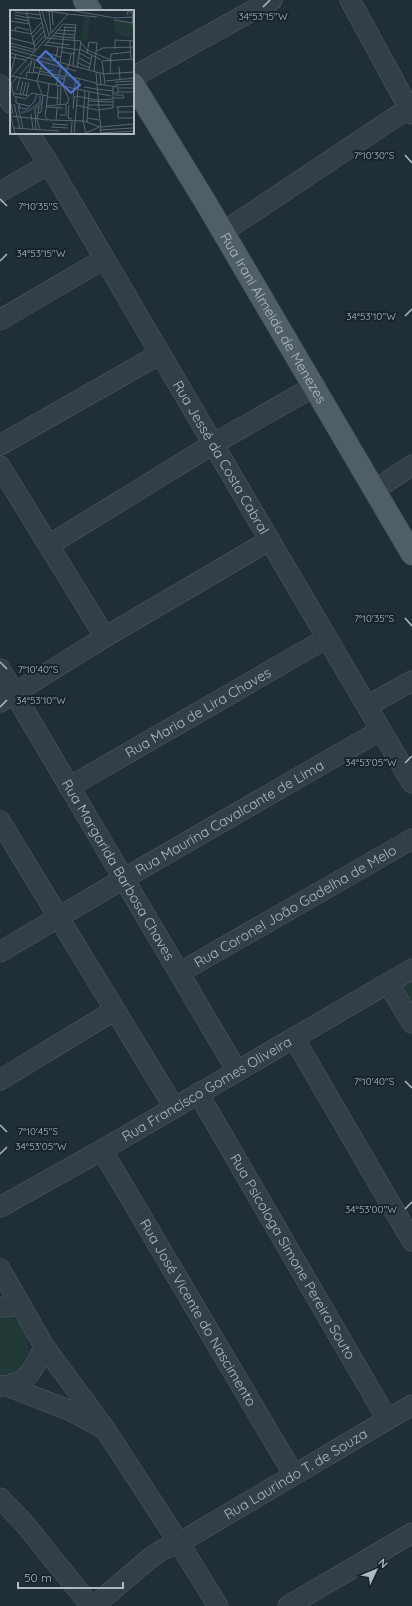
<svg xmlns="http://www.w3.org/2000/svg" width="412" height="1606" font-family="Quicksand,sans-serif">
  <rect width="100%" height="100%" fill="#1f2e37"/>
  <g fill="#223a37">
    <path d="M412 976V1009L398 985Z"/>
    <path d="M0 1314C25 1317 36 1348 22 1368 16 1375 8 1377 0 1380Z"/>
  </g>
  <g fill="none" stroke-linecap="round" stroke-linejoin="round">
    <defs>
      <g id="minor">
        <path d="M350 0 412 114"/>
        <path d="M133 77 272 0"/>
        <path d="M0 85 11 103"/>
        <path id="s1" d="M29 133 49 164 412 783"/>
        <path d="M0 192 49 164"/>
        <path d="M223 232 412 106"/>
        <path d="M0 320 104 259"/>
        <path d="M0 445 160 354"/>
        <path d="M0 466 105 637"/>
        <path d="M375 490 412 465"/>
        <path d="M49 545 213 444 315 386"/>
        <path id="s2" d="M0 669 237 1071"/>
        <path d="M0 702 105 637 270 540"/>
        <path d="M367 706 412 681"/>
        <path id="s3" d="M69 787 327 638"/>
        <path d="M0 821 174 1107"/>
        <path id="s4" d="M0 952 123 879 381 730"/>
        <path id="s5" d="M179 973 412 839"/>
        <path d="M388 983 412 1023"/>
        <path d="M294 1038 412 1241"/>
        <path d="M0 1080 115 1010"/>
        <path id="s6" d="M198 1093 387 1419"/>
        <path id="s7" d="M102 1150 294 1475"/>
        <path id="s8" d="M0 1207 102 1150 412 969"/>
        <path d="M0 1269 44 1346 105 1429 179 1543 218 1606"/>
        <path d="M0 1307 21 1306"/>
        <path d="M1 1386C28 1385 35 1368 44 1346"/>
        <path d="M7 1386 71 1411 101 1427"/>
        <path d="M0 1498 23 1522 91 1606"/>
        <path id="s9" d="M94 1606 149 1559 162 1550 179 1543 412 1405"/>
        <path d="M288 1606 412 1533"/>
      </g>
      <g id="major">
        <path d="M84 0 91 11"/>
        <path id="s10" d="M133 84 206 203 412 554"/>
      </g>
    </defs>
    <use href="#minor" stroke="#505d65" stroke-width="21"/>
    <use href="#major" stroke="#3f4b54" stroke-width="23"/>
    <use href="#minor" stroke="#333f47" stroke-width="20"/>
    <use href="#major" stroke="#505e68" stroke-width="22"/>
  </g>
  <path fill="none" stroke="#adbac4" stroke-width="1.5" d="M263 7 270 0M405 155 412 163M0 199 7 206M0 261 7 254M405 316 412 309M405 618 412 626M0 662 7 669M0 707 7 700M405 763 412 756M405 1081 412 1088M0 1125 7 1132M0 1154 7 1147M405 1209 412 1202"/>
  <g text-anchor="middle" stroke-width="4" stroke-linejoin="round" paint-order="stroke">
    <g font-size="14" fill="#adbac4" stroke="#18242c">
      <text dy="5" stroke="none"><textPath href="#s10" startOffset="273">Rua Irani Almeida de Menezes</textPath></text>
      <text dy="5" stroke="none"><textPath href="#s1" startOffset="377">Rua Jessé da Costa Cabral</textPath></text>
      <text dy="5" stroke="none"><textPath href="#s3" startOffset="149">Rua Maria de Lira Chaves</textPath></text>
      <text dy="5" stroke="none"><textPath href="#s4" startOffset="266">Rua Maurina Cavalcante de Lima</textPath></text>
      <text dy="5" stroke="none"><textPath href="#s2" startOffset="233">Rua Margarida Barbosa Chaves</textPath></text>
      <text dy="5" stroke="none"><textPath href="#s5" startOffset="134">Rua Coronel João Gadelha de Melo</textPath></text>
      <text dy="5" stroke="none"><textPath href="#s8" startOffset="238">Rua Francisco Gomes Oliveira</textPath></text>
      <text dy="5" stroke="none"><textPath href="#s6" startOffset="189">Rua Psicologa Simone Pereira Souto</textPath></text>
      <text dy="5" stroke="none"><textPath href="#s7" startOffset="189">Rua José Vicente do Nascimento</textPath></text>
      <text dy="5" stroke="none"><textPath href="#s9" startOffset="242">Rua Laurindo T. de Souza</textPath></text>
    </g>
  </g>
  <g transform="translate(10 10)">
    <rect width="124" height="124" fill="#1f2e37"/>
    <path d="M74 6 80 7 77 31 71 30ZM104 11 122 13 124 30 104 22Z" fill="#223a37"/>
    <path fill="none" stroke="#324d5f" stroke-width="2" d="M11 103 20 100 30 92V86"/>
    <path fill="none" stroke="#58666f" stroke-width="1" d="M16 0 25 39M29 0 36 29M30 0 58 4M59 0 105 8 124 7M32 1 39 25M5 2 17 4M39 2 41 23M42 2 43 15M17 3 30 5M5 5 18 8M118 5 117 2H122L123 8M122 6 124 24M18 7 31 9M4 8 19 11M104 10 123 13M0 11 20 14M54 17 66 18M0 20 22 24M47 20 66 21M5 21 6 17 19 20M22 23 32 12M45 23 65 25M43 26 65 28M23 27 33 16M0 28 25 34M37 28 71 31 67 58M120 31 121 49M24 32 34 21M37 32 60 35M0 33 26 40M71 33 77 40 101 50M35 35 70 40M0 36 24 42M25 36 35 25M34 36 53 14 66 15 64 31M0 39 22 45M70 39 91 50M105 39V30L124 31M87 41 93 38 124 37M33 42 51 47M52 42 65 44M0 43 19 48 58 4 87 7M69 43 81 49M77 44 79 32 87 33 84 62M22 45 94 64 124 62M0 47 16 50M19 48 66 61M69 48 80 54M92 51 124 49M92 51 95 74M45 52 48 37M32 53 27 71 32 85M50 53 55 17M68 53 80 58M59 56 61 43M63 56 65 31M24 57 43 61M109 57 110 69M79 60 82 45M30 61 55 67M19 62 22 50M23 62 54 69M86 62 91 123M90 63 91 75M100 64 101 44 121 42M10 65 22 51M55 65 86 73M0 66 6 44M2 66 101 86M7 67 1 74 4 86 15 89 22 83 37 86M0 68 19 47M16 68 17 62 23 63 25 51M66 68 63 87H66M96 71 124 68M105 72 124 71M86 74 108 77V83H102M46 75 51 57M105 75 124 74M53 76 58 55M74 77 86 79M108 78H124M86 79 103 81M7 80 10 67M108 82H124M3 83 19 86M10 84 13 71M13 85 16 72M16 86 19 72M66 86 87 90M6 87V93L19 96M37 87 49 88M103 88H114L113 85H105M87 90 103 89M78 91 103 92M4 94 10 119M9 94 10 98 17 99 24 92 27 84M47 94 48 75M8 95 13 119M50 95 51 76M59 95 58 108 62 109M66 95 87 100 103 98V77M78 95H103M29 96 27 110 30 119M36 96 57 94 59 89 53 76M36 97 53 98M106 97 124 96M108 97V108H124M63 99 64 87M108 102H124M0 103H3L1 94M28 103 31 102 33 85M0 104 5 124M21 104 23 119M50 105H56V94M1 106 38 110M35 107 39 110 74 111 90 117 124 114M35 107 39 73M77 108 89 110M46 111 47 98M73 111 75 81M73 111 76 124M77 112 79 81M42 114 58 115M41 117 58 118M4 118 49 121M26 119 25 99 32 93M90 120 123 118M76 123 89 117M90 123 124 121M61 124 62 112M64 124 69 69"/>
    <path fill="#4f74d1" fill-opacity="0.15" stroke="#4f74d1" stroke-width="2" d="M36 41 70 75 61 83 27 50Z"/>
    <rect width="124" height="124" fill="none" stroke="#adbac4" stroke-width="2"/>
  </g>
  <g font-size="10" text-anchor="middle" fill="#adbac4" stroke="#18242c" stroke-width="4" stroke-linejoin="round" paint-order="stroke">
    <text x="263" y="20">34°53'15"W</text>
    <text x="374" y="159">7°10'30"S</text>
    <text x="38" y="210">7°10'35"S</text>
    <text x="41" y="257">34°53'15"W</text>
    <text x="371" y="320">34°53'10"W</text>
    <text x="374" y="622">7°10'35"S</text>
    <text x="38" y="673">7°10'40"S</text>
    <text x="41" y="704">34°53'10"W</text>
    <text x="371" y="766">34°53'05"W</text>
    <text x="374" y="1085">7°10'40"S</text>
    <text x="38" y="1135">7°10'45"S</text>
    <text x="41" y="1150">34°53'05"W</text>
    <text x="371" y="1213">34°53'00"W</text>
  </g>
  <g transform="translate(376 1570) rotate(46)" stroke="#18242c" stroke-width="3" paint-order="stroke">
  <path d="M0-3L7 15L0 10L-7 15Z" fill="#adbac4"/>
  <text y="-6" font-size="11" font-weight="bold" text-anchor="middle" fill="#adbac4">N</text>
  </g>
  <path d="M18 1582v6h105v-6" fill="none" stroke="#adbac4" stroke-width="2"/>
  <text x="24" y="1582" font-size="12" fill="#adbac4" stroke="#18242c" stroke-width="3" paint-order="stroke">50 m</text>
</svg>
